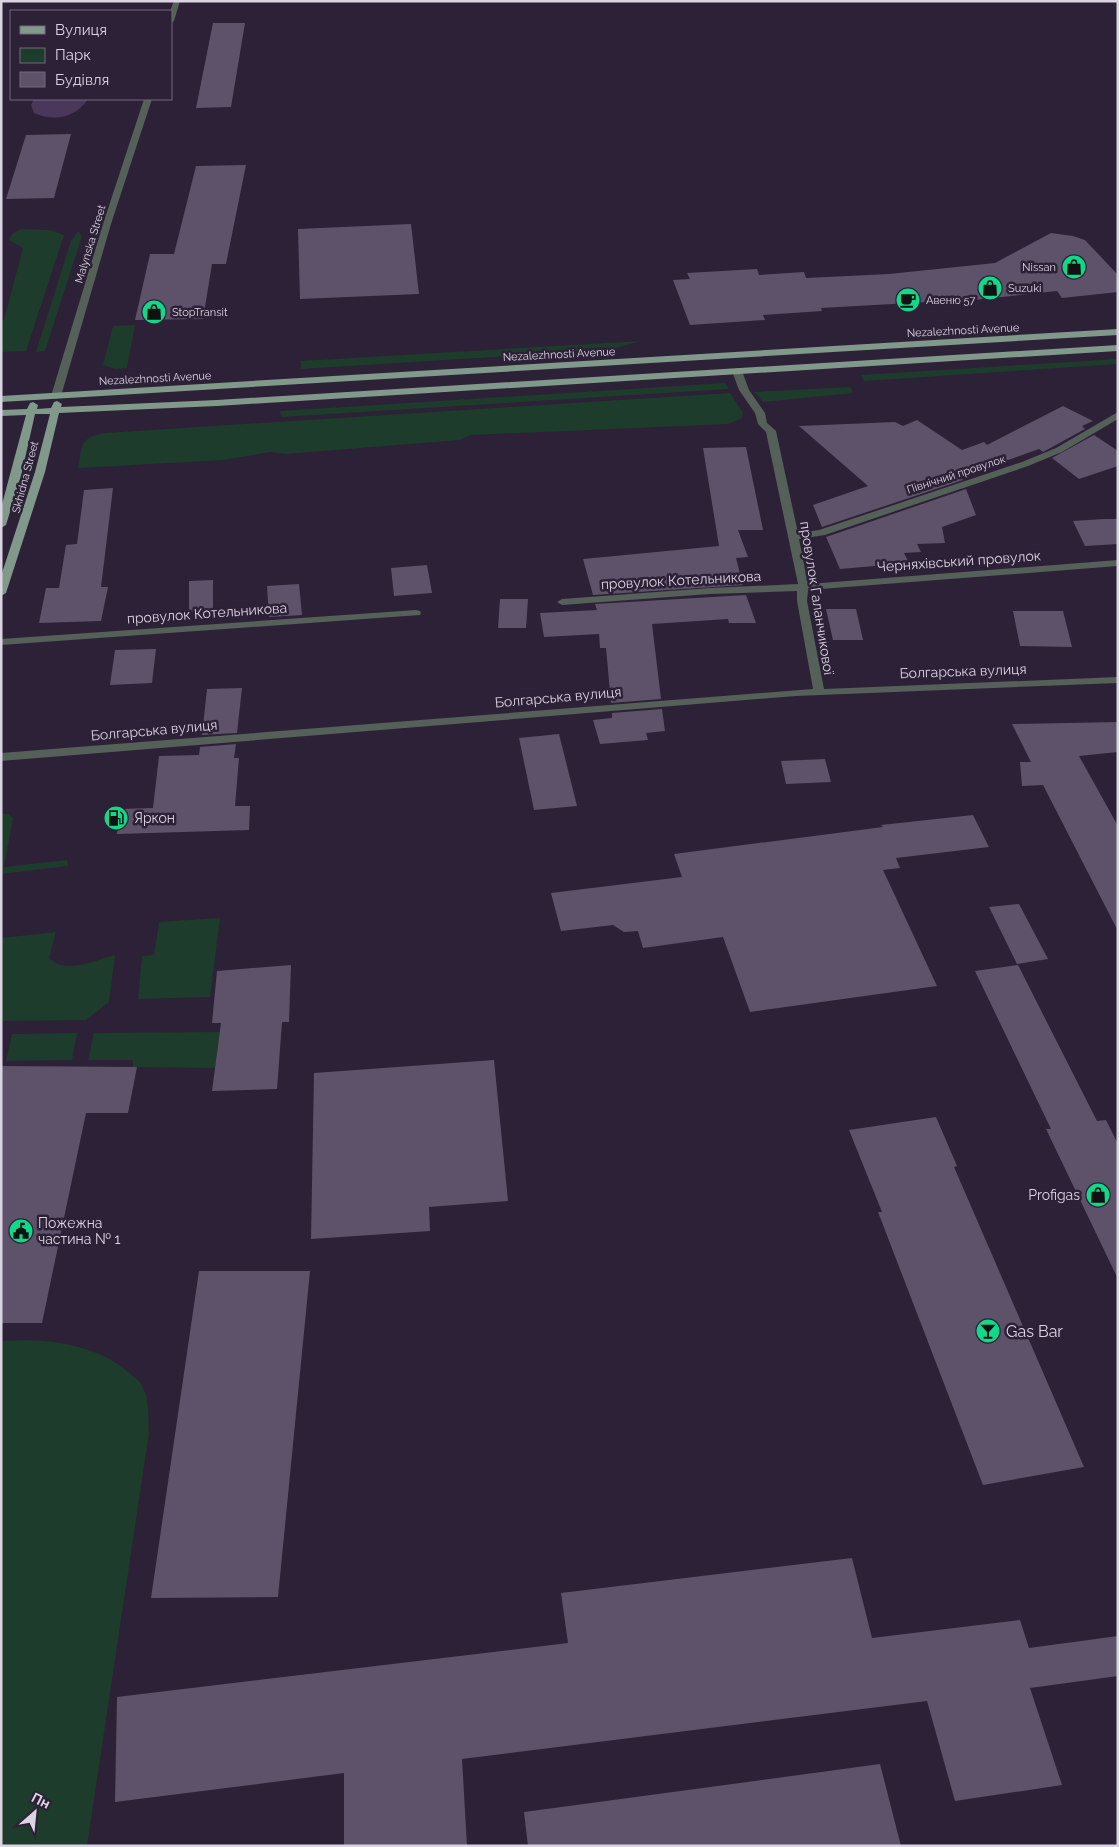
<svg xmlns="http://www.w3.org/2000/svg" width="1119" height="1847" font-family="Raleway,sans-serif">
  <rect width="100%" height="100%" fill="#2c2136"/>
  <g fill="#1e3c2b">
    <path d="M21 229 50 230 64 235 26 351 1 352V321L4 320 23 248 9 240 12 234Z"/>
    <path d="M78 231 82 236 45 351 36 352 71 241Z"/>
    <path d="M135 325 127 368 115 369 103 365 113 326Z"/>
    <path d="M641 341 609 350 301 369V361Z"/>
    <path d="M1118 359V364L864 381 861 375Z"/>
    <path d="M725 383 729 389 281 417 280 411Z"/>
    <path d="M850 387 853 393 763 402 754 392Z"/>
    <path d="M730 393 743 413 742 418 728 424 471 435 459 440 286 454 270 452 223 460 78 468C82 446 80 437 105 433Z"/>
    <path d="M1 813 8 814 13 818 4 867 67 860 68 866 1 874Z"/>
    <path d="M220 918 210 997 138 999 142 956 154 955 159 922Z"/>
    <path d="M56 932 49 958C66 975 95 960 115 955L109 1002 86 1020 1 1021V938Z"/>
    <path d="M220 1032 215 1068 133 1067V1060H88L94 1033Z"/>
    <path d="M77 1033 72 1060 6 1061 12 1034Z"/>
    <path d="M1 1341C44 1338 96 1343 129 1373 133 1376 138 1380 141 1384 150 1398 148 1417 149 1433L87 1846H1Z"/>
  </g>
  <path fill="#4a385b" d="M34 99H88C75 118 55 122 34 113L31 105Z"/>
  <g fill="#5e526a">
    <path d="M213 23H245L231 107 196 108Z"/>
    <path d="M71 134 54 198 6 199 26 135Z"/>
    <path d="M246 165 226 264H212L203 319 135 320 150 254H174L196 166Z"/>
    <path d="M411 224 419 294 300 299 298 229Z"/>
    <path d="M1051 233 1073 236 1085 240 1118 275V292L1062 298 1057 291 965 301 964 300 821 308 822 311 763 315 765 320 690 325 673 280 690 279 687 273 757 269 759 275 804 272 806 278 889 274 995 263Z"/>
    <path d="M1063 406 1093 421 1082 426 1085 429 1043 452 1039 449 961 477 963 480 822 527 813 505 868 486 799 426 895 422 903 426 917 420 962 450 984 442 987 445Z"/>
    <path d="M1094 435 1118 451V466L1079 479 1052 458Z"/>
    <path d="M746 447 763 530H738L748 557 736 558 743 585 593 595 583 559 719 546 703 448Z"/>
    <path d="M113 488 101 587H108L101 621 39 623 46 588H59L66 545 77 544 84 490Z"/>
    <path d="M966 489 976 515 942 527 945 543 917 544 921 552 904 553 909 563 840 569 826 537Z"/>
    <path d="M1104 519H1118V544L1085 546 1073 521Z"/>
    <path d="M427 565 432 593 394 596 391 568Z"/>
    <path d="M213 580V610L189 612V581Z"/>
    <path d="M299 584 302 615 269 617 267 586Z"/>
    <path d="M746 595 756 623H729L728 619 652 624 661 699 611 703 606 648H600L599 634 544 637 540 613 597 610 595 604Z"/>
    <path d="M500 599H528L526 628H498Z"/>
    <path d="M826 609H856L863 640H833Z"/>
    <path d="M1013 611H1063L1072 647 1020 646Z"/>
    <path d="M156 649 152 683 110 685 115 650Z"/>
    <path d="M242 688 237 733 202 735 207 689Z"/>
    <path d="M662 709 665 731 646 733 648 740 600 744 593 720 612 718V713Z"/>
    <path d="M1118 722V752L1079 756 1118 826V931L1043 785 1022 786 1020 762H1031L1012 724Z"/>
    <path d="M559 734 577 806 534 810 519 738Z"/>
    <path d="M236 744 234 758H239L235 806H250L249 830 117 834 120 809 153 808 159 756 199 755 200 747Z"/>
    <path d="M825 759 831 782 786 784 781 761Z"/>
    <path d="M973 815 989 847 896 858 900 868 883 870 937 986 750 1012 723 937 643 948 638 931 624 932 613 925 561 931 551 893 682 877 674 854 883 827 881 825Z"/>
    <path d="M1019 904 1048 959 1017 964 989 907Z"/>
    <path d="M291 965 289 1022H282L277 1089 212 1091 221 1023H212L217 971Z"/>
    <path d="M1018 965 1097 1121 1106 1120 1118 1144V1279L1046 1129H1051L975 971Z"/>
    <path d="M494 1060 508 1201 429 1207 430 1231 311 1239 314 1073Z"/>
    <path d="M1 1066 137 1067 128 1113H86L42 1323H1Z"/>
    <path d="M936 1117 957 1166 954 1167 1084 1467 983 1485 878 1212H882L849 1130Z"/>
    <path d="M199 1271H310L278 1597 151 1598Z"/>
    <path d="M852 1558 872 1638 1020 1620 1029 1648 1118 1636V1676L1030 1688 1062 1785 955 1801 927 1701 462 1759 467 1846H344V1773L115 1802 117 1697 568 1643 561 1593Z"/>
    <path d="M880 1764 901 1846H528L524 1812Z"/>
  </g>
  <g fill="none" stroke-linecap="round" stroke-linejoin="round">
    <g fill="#546058" fill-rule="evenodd">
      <path d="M174 1H180L174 21 171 23 170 11Z"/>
      <path d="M144 99H152L111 224 61 396 56 399 53 398 51 396 103 224Z"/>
      <path d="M737 368 742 371 749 390 765 413 767 423 776 431 798 533 819 530 1022 462 1056 448 1118 412V419L1062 452 1028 466 825 535 799 539 808 584 1118 560V566L808 590 807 601 824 689 1118 677V683L796 696 1 761V753L813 689 797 601V591L710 594 562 605 557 602 562 599 710 588 798 584 766 432 758 424 755 413 739 390 732 371Z"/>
      <path d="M416 610 420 611 421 613 420 615 1 645V639Z"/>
    </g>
    <g fill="#81998a" fill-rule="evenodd">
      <path d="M1118 329V335L1 402V396Z"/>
      <path d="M1118 345V351L217 406 59 413 45 472 6 593 1 596V576L35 472 50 414H35L21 476 6 525 1 528V508L26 415 1 416V410L27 409 30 403 33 402 38 405 37 409 51 408 54 402 57 401 62 404 61 407 217 400Z"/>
    </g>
  </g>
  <defs>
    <symbol id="shop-disc" viewBox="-11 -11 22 22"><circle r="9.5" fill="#12d98a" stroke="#2c2136"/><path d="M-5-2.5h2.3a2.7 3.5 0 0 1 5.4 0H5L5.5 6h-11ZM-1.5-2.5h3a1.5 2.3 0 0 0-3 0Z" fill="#111"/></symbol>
    <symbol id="cafe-disc" viewBox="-11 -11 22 22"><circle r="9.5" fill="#12d98a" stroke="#2c2136"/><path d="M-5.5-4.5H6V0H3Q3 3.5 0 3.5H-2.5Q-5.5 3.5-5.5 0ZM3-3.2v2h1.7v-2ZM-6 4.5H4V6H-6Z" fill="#111"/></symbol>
    <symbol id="fuel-disc" viewBox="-11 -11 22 22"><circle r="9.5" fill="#12d98a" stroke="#2c2136"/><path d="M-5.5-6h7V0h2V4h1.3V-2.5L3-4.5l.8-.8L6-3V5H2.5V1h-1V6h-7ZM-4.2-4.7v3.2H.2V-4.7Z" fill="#111"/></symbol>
    <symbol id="civic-disc" viewBox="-11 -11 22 22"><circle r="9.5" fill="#12d98a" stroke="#2c2136"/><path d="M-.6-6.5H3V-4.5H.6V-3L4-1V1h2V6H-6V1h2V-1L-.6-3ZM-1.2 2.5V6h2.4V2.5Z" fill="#111"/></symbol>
    <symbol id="bar-disc" viewBox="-11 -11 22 22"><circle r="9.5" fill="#12d98a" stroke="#2c2136"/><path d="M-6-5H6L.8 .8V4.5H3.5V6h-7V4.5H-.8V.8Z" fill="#111"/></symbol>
  </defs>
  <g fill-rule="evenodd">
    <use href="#shop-disc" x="1060" y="253" width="28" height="28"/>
    <use href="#shop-disc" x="976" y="274" width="28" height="28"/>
    <use href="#cafe-disc" x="894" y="286" width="28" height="28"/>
    <use href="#shop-disc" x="140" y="298" width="28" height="28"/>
    <use href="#fuel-disc" x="102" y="804" width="28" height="28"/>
    <use href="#shop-disc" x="1084" y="1181" width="28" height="28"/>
    <use href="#civic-disc" x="7" y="1217" width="28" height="28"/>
    <use href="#bar-disc" x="974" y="1317" width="28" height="28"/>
  </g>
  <g text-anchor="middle" stroke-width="5" stroke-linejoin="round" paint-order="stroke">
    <g font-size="11" fill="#dbd4e3" stroke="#2c2136">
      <text transform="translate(90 244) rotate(-73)" y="4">Malynska Street</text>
      <text transform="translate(963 330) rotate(-3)" y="4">Nezalezhnosti Avenue</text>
      <text transform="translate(559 354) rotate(-3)" y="4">Nezalezhnosti Avenue</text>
      <text transform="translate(155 378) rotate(-3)" y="4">Nezalezhnosti Avenue</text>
      <text transform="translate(956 474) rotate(-18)" y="4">Північний провулок</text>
      <text transform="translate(25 477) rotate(-75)" y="4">Skhidna Street</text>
    </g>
    <g font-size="11" fill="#dbd4e3" stroke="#2c2136" text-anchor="start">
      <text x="1056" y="271" text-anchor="end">Nissan</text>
      <text x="1008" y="292">Suzuki</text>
      <text x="926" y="304">Авеню 57</text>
      <text x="172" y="316">StopTransit</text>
    </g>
    <g font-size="14" fill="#dbd4e3" stroke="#2c2136">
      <text transform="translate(959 561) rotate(-4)" y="5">Черняхівський провулок</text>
      <text transform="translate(681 580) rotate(-3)" y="5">провулок Котельникова</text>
      <text transform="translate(817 598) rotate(81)" y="5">провулок Галанчикової</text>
      <text transform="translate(207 613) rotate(-4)" y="5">провулок Котельникова</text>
      <text transform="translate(963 671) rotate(-2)" y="5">Болгарська вулиця</text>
      <text transform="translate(558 697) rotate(-5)" y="5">Болгарська вулиця</text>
      <text transform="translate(154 730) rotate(-5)" y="5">Болгарська вулиця</text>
    </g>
    <g font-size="14" fill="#dbd4e3" stroke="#2c2136" text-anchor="start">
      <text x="134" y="823">Яркон</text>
      <text x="1080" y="1200" text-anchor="end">Profigas</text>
      <text x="38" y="1228">Пожежна<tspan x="38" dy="16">частина № 1</tspan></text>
    </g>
    <g font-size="16" fill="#dbd4e3" stroke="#2c2136" text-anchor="start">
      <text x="1006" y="1337">Gas Bar</text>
    </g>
  </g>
  <rect width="1119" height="1847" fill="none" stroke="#dbd4e3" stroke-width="5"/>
  <rect x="10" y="10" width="162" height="90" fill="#2c2136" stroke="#72697b"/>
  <rect x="20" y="26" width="25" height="8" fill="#81998a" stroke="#72697b"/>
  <text x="55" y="35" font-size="15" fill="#dbd4e3">Вулиця</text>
  <rect x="20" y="48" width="25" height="15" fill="#1e3c2b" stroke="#72697b"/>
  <text x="55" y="60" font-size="15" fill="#dbd4e3">Парк</text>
  <rect x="20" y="72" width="25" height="15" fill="#5e526a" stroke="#72697b"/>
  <text x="55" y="85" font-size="15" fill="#dbd4e3">Будівля</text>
  <g transform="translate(35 1812) rotate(27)" stroke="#2c2136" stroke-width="4" paint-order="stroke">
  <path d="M0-4L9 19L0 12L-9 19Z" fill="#dbd4e3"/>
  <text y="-8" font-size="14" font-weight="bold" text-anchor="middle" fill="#dbd4e3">Пн</text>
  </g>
</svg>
